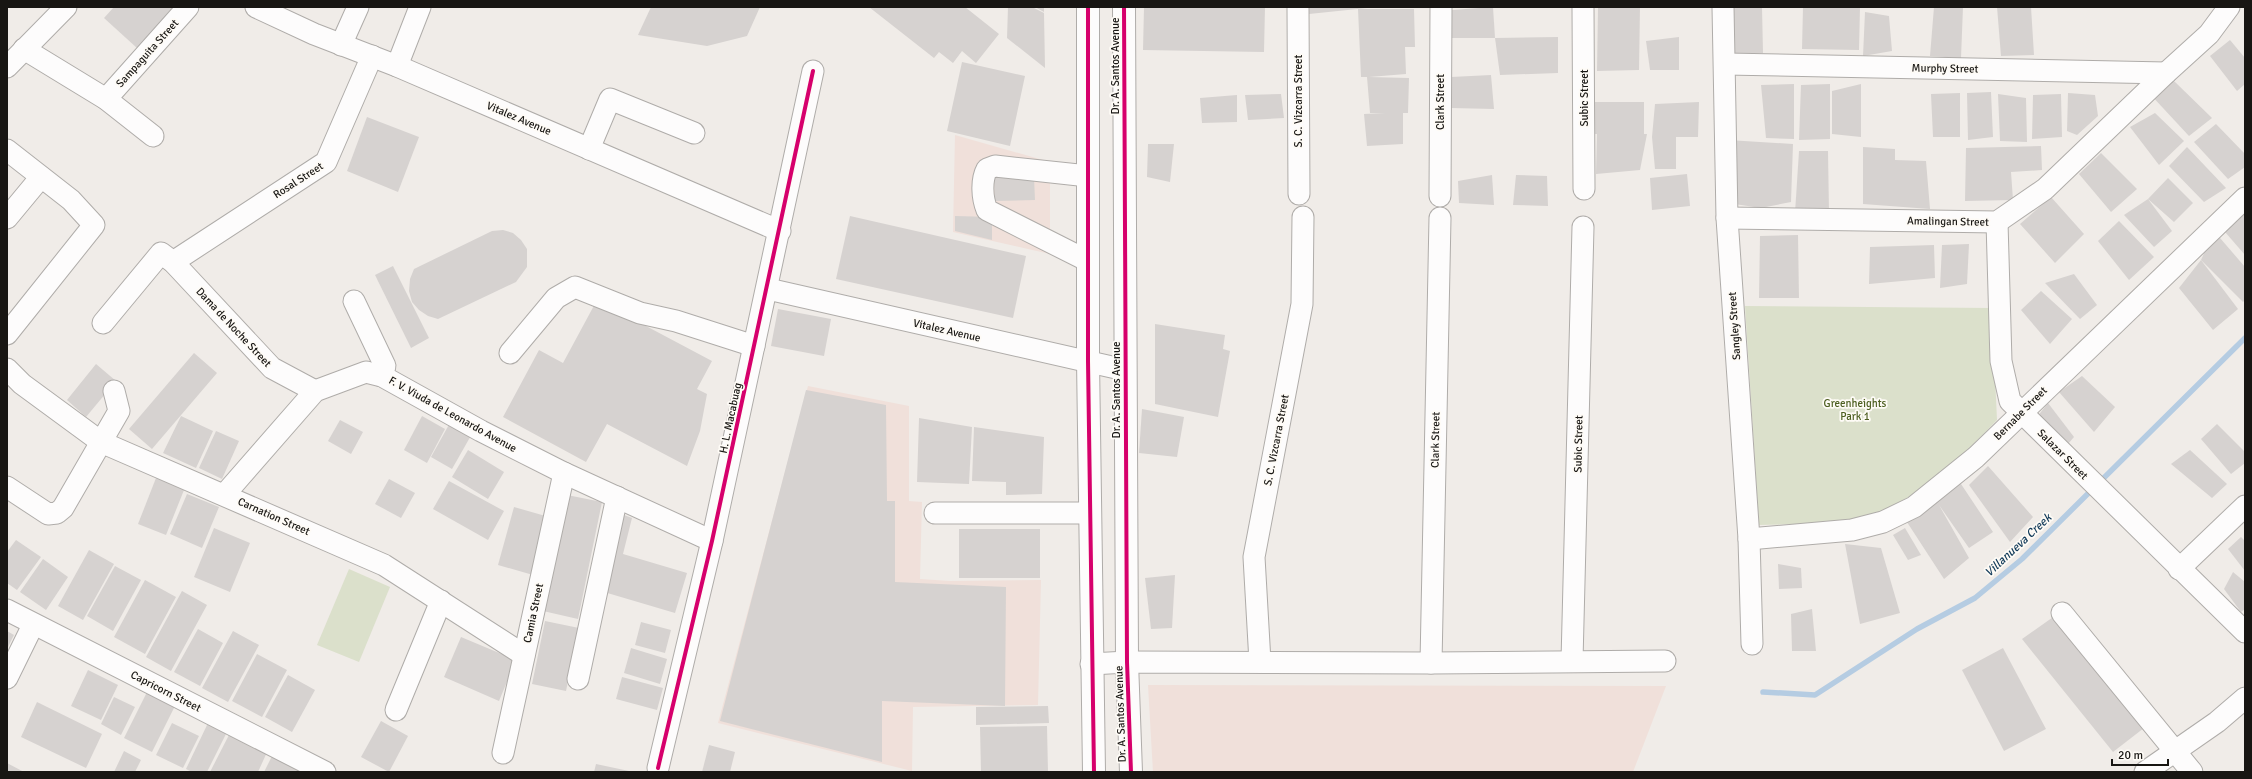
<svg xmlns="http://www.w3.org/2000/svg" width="2252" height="779" font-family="Signika,sans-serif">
  <rect width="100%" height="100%" fill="#f0ece8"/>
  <g fill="#f0e0da">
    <path d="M955 135 1050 162V254L953 232Z"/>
    <path d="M808 386 909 406V501L922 502 920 579 950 581 1041 580 1038 705 913 707 912 771 718 723Z"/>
    <path d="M1148 685 1666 686 1633 772H1153Z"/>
  </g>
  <g fill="#dbe0cb">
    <path d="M1745 306 1992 308 1997 420C1962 457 1903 514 1851 520 1821 524 1789 524 1759 525Z"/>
    <path d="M349 569 390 587 359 662 317 645Z"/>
  </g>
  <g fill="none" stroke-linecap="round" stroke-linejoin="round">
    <path stroke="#b5cce2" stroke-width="5.5" d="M1763 692 1815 695 1917 629 1975 598 2022 559 2245 338"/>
  </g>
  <g fill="#d6d2d0">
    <path d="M114 7H174L137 48 104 18Z"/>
    <path d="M651 7H760L747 36 707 46 638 35Z"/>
    <path d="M869 7H965L999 34 976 63 962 51 953 63 939 52 934 58Z"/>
    <path d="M1008 7H1032L1044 13 1045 68 1007 38Z"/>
    <path d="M1035 7H1044V12Z"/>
    <path d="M1144 7H1265L1264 52 1143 50Z"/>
    <path d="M1309 7H1367V8L1309 14Z"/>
    <path d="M1493 7 1495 38H1452V10Z"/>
    <path d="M1598 7H1640L1639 70 1597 71Z"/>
    <path d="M1727 7H1762L1763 53H1729Z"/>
    <path d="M1803 7H1860L1859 50 1802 49Z"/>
    <path d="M1934 7H1963L1961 58 1930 56Z"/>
    <path d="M1997 7H2031L2034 55 2001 56Z"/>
    <path d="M1358 9H1414L1415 47H1405L1406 74 1369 77 1409 78 1408 113H1403V144L1367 146 1364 114 1385 113H1370L1367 77H1361Z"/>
    <path d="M1865 12 1889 16 1892 51 1863 56Z"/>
    <path d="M1558 37V73L1500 75 1495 38Z"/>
    <path d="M1679 37V70H1650L1646 41Z"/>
    <path d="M2230 40 2245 58V84L2237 91 2210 56Z"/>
    <path d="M962 62 1025 76 1010 146 947 131Z"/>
    <path d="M1491 75 1494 109 1451 108V77Z"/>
    <path d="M2174 81 2212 118 2189 136 2150 94Z"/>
    <path d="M1794 84V139L1766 138 1761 85Z"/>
    <path d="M1830 84V139L1799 140 1801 85Z"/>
    <path d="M1861 84V137L1832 134V91Z"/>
    <path d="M1991 92 1993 137 1968 140 1967 93Z"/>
    <path d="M1960 93V137H1933L1931 94Z"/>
    <path d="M2068 93 2095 95 2098 116 2077 135 2067 131Z"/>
    <path d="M1281 94 1284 118 1248 120 1245 95Z"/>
    <path d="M1998 94 2026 98 2027 142 2000 141Z"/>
    <path d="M2061 94 2062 137 2032 139 2033 95Z"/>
    <path d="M1237 95V122L1202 123 1200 98Z"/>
    <path d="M1595 102H1644V134H1647L1640 170 1596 174 1597 134H1594Z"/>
    <path d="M1699 102 1698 137H1676V169H1655L1652 137 1655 104Z"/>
    <path d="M2155 113 2184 141 2159 165 2130 127Z"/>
    <path d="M367 117 419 137 398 192 347 171Z"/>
    <path d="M2216 124 2245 154V167L2228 179 2194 142Z"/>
    <path d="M1728 140 1793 144 1791 202 1761 208 1728 203Z"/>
    <path d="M1148 144H1174L1170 182 1147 177Z"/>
    <path d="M2041 146 2042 170 2011 172 2013 200 1965 201 1966 148Z"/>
    <path d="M1863 147 1895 149V160L1926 161 1930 209 1863 204Z"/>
    <path d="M2187 147 2226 188 2204 202 2169 166Z"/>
    <path d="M1799 151H1828L1829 212 1795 213Z"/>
    <path d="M2101 153 2137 189 2111 212 2079 174Z"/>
    <path d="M1687 174 1690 206 1652 210 1650 178Z"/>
    <path d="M1492 175 1494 205 1459 203 1458 181Z"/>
    <path d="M1516 175 1547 176 1548 206 1513 205Z"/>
    <path d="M1034 177 1035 200 995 201 994 178Z"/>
    <path d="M2168 178 2193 203 2174 222 2148 199 2172 231 2154 247 2124 215 2148 199Z"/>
    <path d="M2051 197 2084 234 2055 263 2020 224Z"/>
    <path d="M2237 207 2245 216V255L2219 225Z"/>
    <path d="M850 216 1026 256 1013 318 836 279Z"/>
    <path d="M955 216 992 217V240L955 231Z"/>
    <path d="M2119 221 2154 257 2129 280 2098 241Z"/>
    <path d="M503 230 513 233 521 240 527 249V267L516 282 438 319 428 316 419 310 412 302 409 291 410 279 414 269 492 231Z"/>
    <path d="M2214 231 2245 267V300L2243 302 2201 260Z"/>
    <path d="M1798 235 1799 298H1759L1760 236Z"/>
    <path d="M1969 244 1967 284 1940 288 1942 245Z"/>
    <path d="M1934 245 1935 278 1869 284 1870 247Z"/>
    <path d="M2201 260 2238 309 2213 330 2179 288Z"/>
    <path d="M393 266 429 338 411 348 375 275Z"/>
    <path d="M2074 274 2097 305 2080 319 2045 283Z"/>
    <path d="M2041 291 2072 319 2050 344 2021 310Z"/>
    <path d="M597 300 712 361 697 389 707 394 700 431 687 466 607 424 586 462 503 417 539 350 563 363Z"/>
    <path d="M778 309 831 319 824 356 771 346Z"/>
    <path d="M1155 324 1225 335 1223 349 1230 351 1218 417 1155 404Z"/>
    <path d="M194 353 217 373 152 449 129 429Z"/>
    <path d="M96 364 116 381 86 417 67 400Z"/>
    <path d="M2082 376 2115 407 2094 432 2059 392Z"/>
    <path d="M806 390 886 405 887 501H895V582L1006 587 1005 706 882 701V762L720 721Z"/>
    <path d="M2048 403 2074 437 2061 452 2033 422Z"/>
    <path d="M1142 409 1184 417 1177 457 1139 453Z"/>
    <path d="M181 416 213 431 196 468 163 453Z"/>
    <path d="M422 416 445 429 427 463 404 450Z"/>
    <path d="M919 418 972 427 969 484 917 482Z"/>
    <path d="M340 420 363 432 351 454 328 441Z"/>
    <path d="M451 421 473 432 452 469 431 457Z"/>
    <path d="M2217 424 2245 452V463L2231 474 2201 439Z"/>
    <path d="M974 427 1044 437 1042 494 1006 495V482L972 481Z"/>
    <path d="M216 431 239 441 222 479 199 468Z"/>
    <path d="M468 450 504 472 488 499 452 477Z"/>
    <path d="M2190 450 2227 484 2212 498 2171 464Z"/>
    <path d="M1988 466 2033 517 2010 542 1969 485Z"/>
    <path d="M156 478 184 490 166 535 138 524Z"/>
    <path d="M389 479 415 493 401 518 375 504Z"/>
    <path d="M449 481 504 511 488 540 433 509Z"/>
    <path d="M1959 481 1993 532 1969 548 1939 505 1969 558 1944 579 1905 519 1938 502Z"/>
    <path d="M187 494 219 507 202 548 170 534Z"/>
    <path d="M567 495 602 502 578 619 543 611Z"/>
    <path d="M514 507 549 517 533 575 498 565Z"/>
    <path d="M624 515 632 518 623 554 687 573 675 613 604 592Z"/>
    <path d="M214 528 250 543 230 592 194 577Z"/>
    <path d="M1905 528 1921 555 1908 560 1893 535Z"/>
    <rect x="959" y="529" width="81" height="49"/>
    <path d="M2241 537 2245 541V571L2228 549Z"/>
    <path d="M16 540 41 557 17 590 7 583V552Z"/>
    <path d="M1845 544 1881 548 1900 613 1860 624Z"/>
    <path d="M89 550 114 564 83 620 58 606Z"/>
    <path d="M43 559 68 577 46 610 20 592Z"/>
    <path d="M1778 564 1801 568 1802 588 1779 589Z"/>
    <path d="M115 566 141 580 113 631 87 616Z"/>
    <path d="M2233 572 2245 582V609L2241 612 2224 589Z"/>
    <path d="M1175 575 1172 628 1151 629 1145 578Z"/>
    <path d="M145 580 176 597 145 654 114 637Z"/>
    <path d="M182 591 207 605 171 671 146 657Z"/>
    <path d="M1812 609 1816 651H1792L1791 614Z"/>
    <path d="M2056 615 2144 728 2113 752 2022 639Z"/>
    <path d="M545 621 579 628 566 691 532 684Z"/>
    <path d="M641 622 671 630 665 653 635 645Z"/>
    <path d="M198 629 223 643 200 686 174 672Z"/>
    <path d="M7 631 14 635 7 649Z"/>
    <path d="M233 631 259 645 228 702 202 688Z"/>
    <path d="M461 637 516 660 499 701 444 677Z"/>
    <path d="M631 648 667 659 660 684 624 673Z"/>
    <path d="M2003 648 2046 729 2004 751 1962 670Z"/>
    <path d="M257 654 287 670 262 717 232 701Z"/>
    <path d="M88 670 118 685 101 720 71 706Z"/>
    <path d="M288 675 315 690 292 732 265 717Z"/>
    <path d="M622 677 663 688 657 710 616 699Z"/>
    <path d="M148 690 176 704 152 752 124 738Z"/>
    <path d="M114 697 135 707 121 735 101 724Z"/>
    <path d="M37 702 102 734 86 768 21 737Z"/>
    <path d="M1048 706 1049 723 976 725V707Z"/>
    <path d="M381 721 408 736 389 772 361 757Z"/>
    <path d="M172 723 199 736 183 768 156 755Z"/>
    <path d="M208 723 227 732 207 772H192L186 769Z"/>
    <path d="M1047 726 1048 772H981L980 727Z"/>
    <path d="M231 731 268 750 258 772H210Z"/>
    <path d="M709 745 735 752 730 772H702Z"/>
    <path d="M124 751 141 760 135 772H114Z"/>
    <path d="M273 754 302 768 300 772H264Z"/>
    <path d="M7 763 24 772H7Z"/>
    <path d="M596 764 629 771V772H594Z"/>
  </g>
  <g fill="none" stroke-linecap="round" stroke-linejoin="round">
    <defs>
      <g id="minor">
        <path d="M256 7 314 34 397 66 780 231"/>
        <path d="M1298 7 1299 194"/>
        <path d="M1583 7 1584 189"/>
        <path d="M1723 7 1727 218 1749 539 1752 644"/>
        <path d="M341 45 358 7"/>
        <path d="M24 49 106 99 153 136"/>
        <path d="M1725 64 2166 73"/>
        <path d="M397 66 420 7"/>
        <path d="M7 67 66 7"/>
        <path d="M106 99 188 7"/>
        <path d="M589 149 610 99 694 133"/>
        <path d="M7 150 71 200 94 225 7 334"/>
        <path d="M1088 176 995 166 987 169C981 180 982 198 987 210L1088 261"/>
        <path d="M1440 196 1441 7"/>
        <path d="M7 218 41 177"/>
        <path d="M1727 218 1997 222 2045 189 2166 73 2209 34 2229 7"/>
        <path d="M1997 222 2001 361 2010 401 2245 632"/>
        <path d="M173 262 326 162 372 56"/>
        <path d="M768 289 1125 370"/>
        <path d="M354 301 385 366 382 376"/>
        <path d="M103 323 161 253 173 262 272 368 315 391"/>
        <path d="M510 353 556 298 575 287 640 313 676 321 754 346"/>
        <path d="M7 369 22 384 101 442 384 565 524 655"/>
        <path d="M7 487 48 514 57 513 63 508 119 411 114 391"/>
        <path d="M225 494 315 391 366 372 382 376 481 431 564 473 712 541"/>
        <path d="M935 513H1089"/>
        <path d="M1749 539 1852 530 1883 522 1914 507 1976 457 2245 198"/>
        <path d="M2179 569 2245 506"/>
        <path d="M7 610 325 772"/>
        <path d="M2062 613 2192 772"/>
        <path d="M1572 661 1583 227"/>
        <path d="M1260 662 1254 557 1302 304 1303 217"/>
        <path d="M1431 663 1440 218"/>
        <path d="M1091 664 1127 662 1431 663 1665 661"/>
        <path d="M7 678 33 625"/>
        <path d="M578 679 617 497"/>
        <path d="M396 710 441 601"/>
        <path d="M503 753 564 473"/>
        <path d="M658 768 712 541 813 71"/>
        <path d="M2145 772 2217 722 2245 698"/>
      </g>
      <g id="major">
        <path d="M1088 7V361L1094 772"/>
        <path d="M1124 7 1127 662 1131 772"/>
      </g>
    </defs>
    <use href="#minor" stroke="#afaca9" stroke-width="23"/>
    <use href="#major" stroke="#afaca9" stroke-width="24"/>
    <use href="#minor" stroke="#fdfcfc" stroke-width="21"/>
    <use href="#major" stroke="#fdfcfc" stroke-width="22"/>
    <defs>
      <g id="cycleway">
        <path d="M1088 7V361L1094 772"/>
        <path d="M1124 7 1127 662 1131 772"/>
        <path d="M658 768 712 541 813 71"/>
      </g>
    </defs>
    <use href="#cycleway" stroke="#fefbf6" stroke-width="6"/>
    <use href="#cycleway" stroke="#d6006c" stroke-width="4"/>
  </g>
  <g text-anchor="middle" stroke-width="3.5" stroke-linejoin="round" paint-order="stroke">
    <g font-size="11" fill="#181613" stroke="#fefbf6">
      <text transform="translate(147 53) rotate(-48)" y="4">Sampaguita Street</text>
      <text transform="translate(1115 66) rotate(-90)" y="4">Dr. A. Santos Avenue</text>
      <text transform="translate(1945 68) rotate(1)" y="4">Murphy Street</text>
      <text transform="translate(1584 98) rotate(-90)" y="4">Subic Street</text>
      <text transform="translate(1298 101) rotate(-90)" y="4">S. C. Vizcarra Street</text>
      <text transform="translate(1440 102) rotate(-90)" y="4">Clark Street</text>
      <text transform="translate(519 118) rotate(23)" y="4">Vitalez Avenue</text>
      <text transform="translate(298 180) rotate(-33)" y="4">Rosal Street</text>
      <text transform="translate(1948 221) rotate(1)" y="4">Amalingan Street</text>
      <text transform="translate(1734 326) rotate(-94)" y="4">Sangley Street</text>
      <text transform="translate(234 327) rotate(47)" y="4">Dama de Noche Street</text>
      <text transform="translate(947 330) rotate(13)" y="4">Vitalez Avenue</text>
      <text transform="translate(1116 390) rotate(-90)" y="4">Dr. A. Santos Avenue</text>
      <text transform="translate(2020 413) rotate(-45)" y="4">Bernabe Street</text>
      <text transform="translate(453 414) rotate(29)" y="4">F. V. Viuda de Leonardo Avenue</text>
      <text transform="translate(730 418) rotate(-78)" y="4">H. L. Macabuag</text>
      <text transform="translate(1276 440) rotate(-79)" y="4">S. C. Vizcarra Street</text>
      <text transform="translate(1435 440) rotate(-89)" y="4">Clark Street</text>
      <text transform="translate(1578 444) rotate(-89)" y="4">Subic Street</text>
      <text transform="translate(2063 454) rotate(45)" y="4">Salazar Street</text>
      <text transform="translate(274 516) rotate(24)" y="4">Carnation Street</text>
      <text transform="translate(533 613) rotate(-78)" y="4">Camia Street</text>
      <text transform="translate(166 691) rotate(27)" y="4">Capricorn Street</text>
      <text transform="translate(1120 714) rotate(-92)" y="4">Dr. A. Santos Avenue</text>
    </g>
    <g font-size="11" fill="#4d5f21" stroke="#fefbf6">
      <text x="1855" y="407">Greenheights<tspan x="1855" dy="13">Park 1</tspan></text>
    </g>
    <g font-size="12" font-style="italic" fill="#103958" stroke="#fefbf6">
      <text transform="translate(2018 545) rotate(-43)" y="4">Villanueva Creek</text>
    </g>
  </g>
  <rect width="2252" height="779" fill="none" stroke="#181613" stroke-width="16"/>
  <path d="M2112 759v6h56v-6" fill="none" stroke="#181613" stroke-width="2"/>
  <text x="2118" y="759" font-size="12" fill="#181613" stroke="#fefbf6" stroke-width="3" paint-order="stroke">20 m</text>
</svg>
